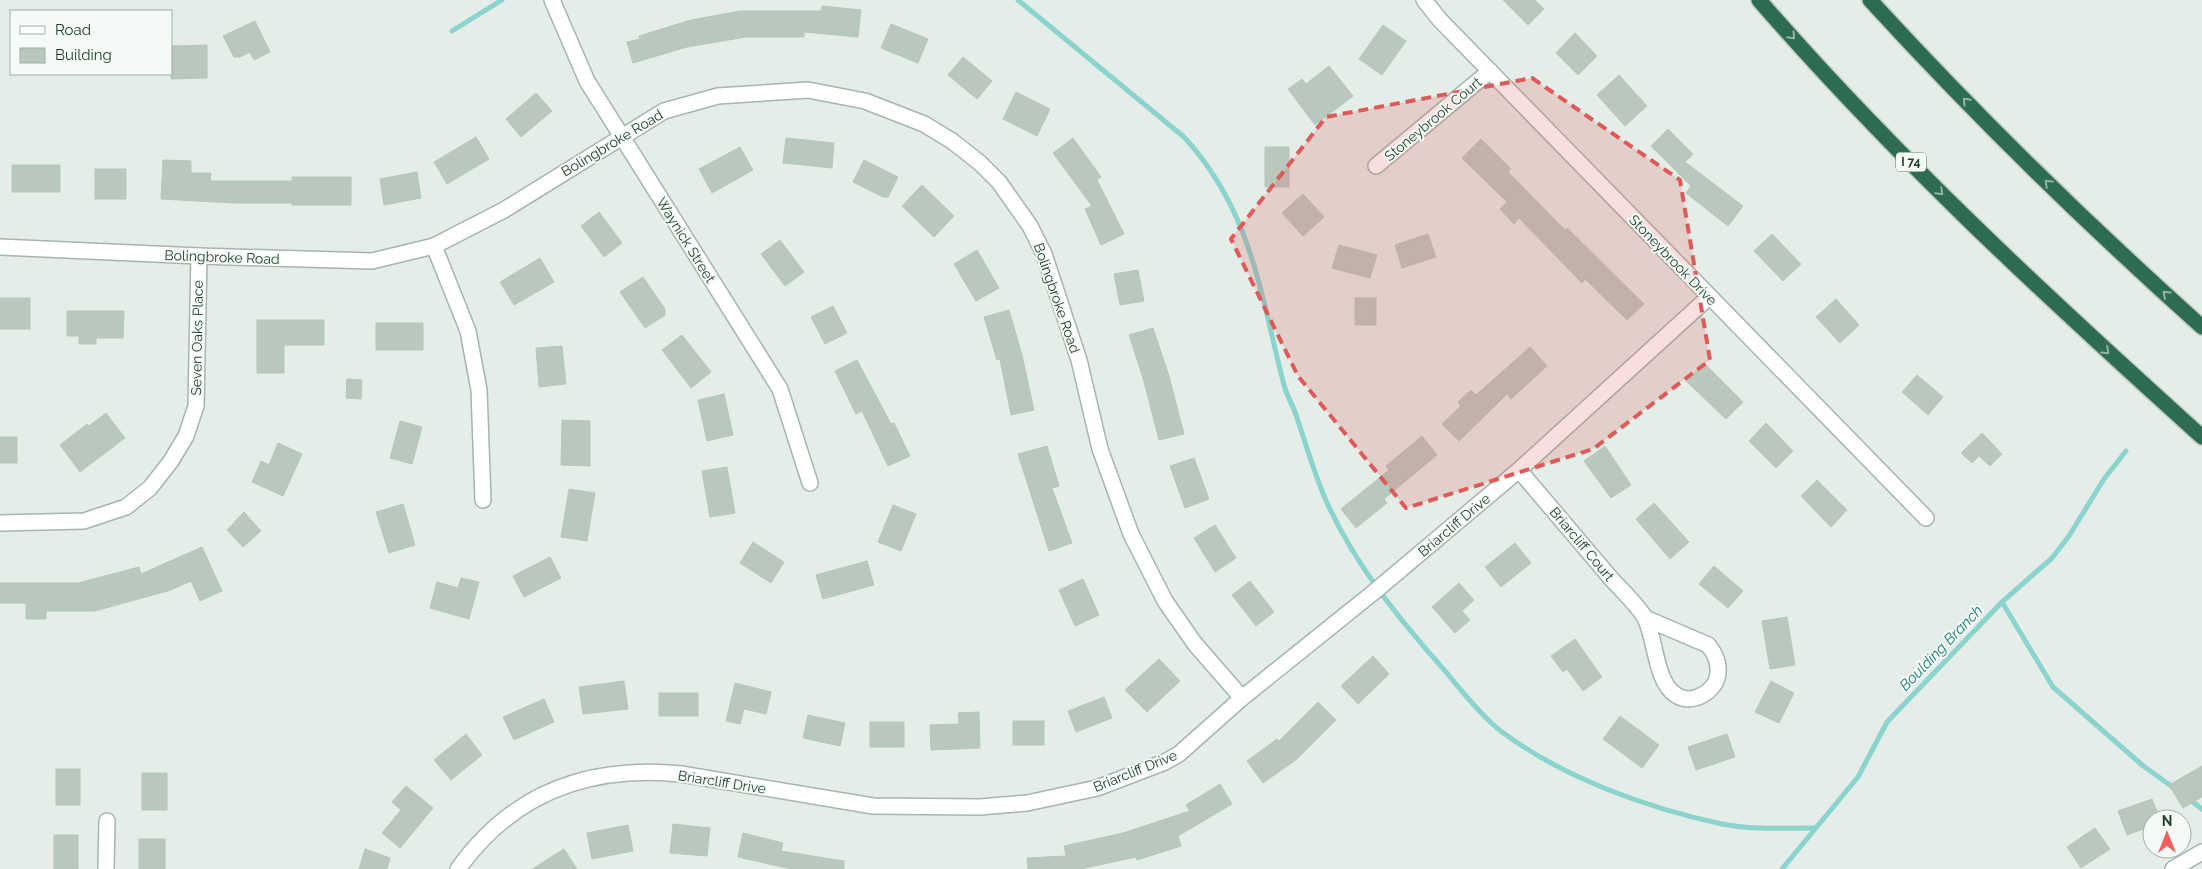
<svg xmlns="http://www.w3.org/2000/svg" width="2202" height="869" font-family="Raleway,sans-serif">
  <rect width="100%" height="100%" fill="#e4ede7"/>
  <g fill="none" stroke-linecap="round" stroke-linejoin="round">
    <g stroke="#8bd3cd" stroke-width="5">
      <path d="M1018 0 1184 137C1252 211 1260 293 1284 385 1287 397 1294 407 1297 418 1307 447 1315 477 1328 505 1358 569 1400 620 1446 672 1461 690 1483 718 1502 732 1564 778 1647 808 1722 824 1752 830 1784 828 1814 828"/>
      <path d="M452 31 502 0"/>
      <path d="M2002 602 2053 687 2142 765 2174 788"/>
      <path d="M2189 799 2202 809"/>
      <path d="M1782 869 1858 777 1887 722 2002 602 2052 558 2069 536 2104 479 2126 451"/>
    </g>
  </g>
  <g fill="#b9c8bf" stroke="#b6c7bc">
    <path d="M1503 0H1535L1544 9 1528 25Z"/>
    <path d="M822 6 861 10 858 37 804 32V37H746L687 47 633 63 627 42 640 39 639 36 691 20 740 11H821Z"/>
    <path d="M255 21 270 52 254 60 250 52 240 57H234L223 36Z"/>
    <path d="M891 24 928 39 918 63 881 48Z"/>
    <path d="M1383 25 1406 41 1382 75 1359 59Z"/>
    <path d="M1575 33 1597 56 1578 75 1556 53Z"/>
    <path d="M207 45V78L171 79V46Z"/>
    <path d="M963 57 992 81 977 99 948 75Z"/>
    <path d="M1329 66 1353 96 1315 125 1288 89 1302 79 1306 84Z"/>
    <path d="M1619 75 1647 106 1625 126 1597 95Z"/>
    <path d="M1016 92 1050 109 1037 136 1003 119Z"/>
    <path d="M536 93 552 111 521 137 506 119Z"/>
    <path d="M1668 129 1693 154 1685 162 1743 206 1728 226 1686 193 1691 186 1651 146Z"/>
    <path d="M476 137 489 159 447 184 434 162Z"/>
    <path d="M786 138 834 143 832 168 783 163Z"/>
    <path d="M1073 138 1101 177 1097 180 1124 234 1101 245 1085 209 1092 206 1053 153Z"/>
    <path d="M1481 139 1511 169 1508 172 1565 230 1567 228 1644 304 1627 320 1585 279 1582 283 1519 218 1514 224 1500 209 1507 202 1462 158Z"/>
    <path d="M740 147 753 170 712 193 699 169Z"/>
    <rect x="1265" y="147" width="24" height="40"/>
    <path d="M163 160 191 161V173H211L210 181H292V177H351V205H292V203H233L161 199Z"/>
    <path d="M864 160 898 177 888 197H883L853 182Z"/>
    <rect x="12" y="165" width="48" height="27"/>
    <rect x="95" y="169" width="31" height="30"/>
    <path d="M417 172 421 198 384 205 380 179Z"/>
    <path d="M922 185 954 216 934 237 902 206Z"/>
    <path d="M1303 194 1324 217 1303 236 1282 213Z"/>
    <path d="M599 212 622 243 604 257 581 226Z"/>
    <path d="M1428 234 1436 257 1402 268 1395 245Z"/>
    <path d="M1772 234 1801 264 1783 281 1754 251Z"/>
    <path d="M780 240 804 272 785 286 761 254Z"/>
    <path d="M1339 245 1377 255 1370 278 1332 268Z"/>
    <path d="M977 250 999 288 976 301 954 264Z"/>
    <path d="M540 258 554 282 514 305 500 282Z"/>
    <path d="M1138 270 1144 301 1120 305 1114 274Z"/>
    <path d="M643 277 665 309V315L645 328 620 292Z"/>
    <rect x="0" y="298" width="30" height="31"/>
    <rect x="1355" y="298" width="21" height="27"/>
    <path d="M1836 299 1859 325 1840 343 1816 317Z"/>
    <path d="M833 306 847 333 825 344 811 317Z"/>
    <path d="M1009 310 1022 355 1034 410 1011 415 1000 359 997 360 984 317Z"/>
    <path d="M67 311H124L123 338H96V344H79V336H67Z"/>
    <path d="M257 320H324V345H284V373H257Z"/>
    <rect x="376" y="323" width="47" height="27"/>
    <path d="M1153 328 1169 376 1184 434 1159 440 1143 378 1129 335Z"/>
    <path d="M682 335 711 372 691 388 662 350Z"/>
    <path d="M562 346 566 384 539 387 536 348Z"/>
    <path d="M1530 347 1547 366 1511 399 1507 394 1459 441 1442 424 1461 406 1458 402 1471 390 1476 395Z"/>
    <path d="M857 360 891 424 894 423 910 456 888 466 862 411 856 414 835 371Z"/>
    <path d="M1704 363 1743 402 1726 419 1686 381Z"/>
    <path d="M1917 375 1943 397 1928 415 1902 392Z"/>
    <path d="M347 379 362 380 361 399 346 398Z"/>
    <path d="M724 394 733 435 707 441 698 400Z"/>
    <path d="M106 413 125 438 80 472 60 445 87 424 89 426Z"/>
    <path d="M562 420 590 421V466L561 465Z"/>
    <path d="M400 421 422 427 412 464 390 458Z"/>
    <path d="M1766 423 1793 451 1776 468 1749 441Z"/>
    <path d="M1982 433 2002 454 1990 466 1979 456 1972 463 1961 453Z"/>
    <path d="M1422 436 1437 455 1384 499 1387 503 1356 528 1341 509 1389 470 1386 466Z"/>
    <rect x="0" y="437" width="17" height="26"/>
    <path d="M278 443 302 454 283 496 252 482 261 461 269 465Z"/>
    <path d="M1047 446 1059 486 1052 488 1072 543 1049 551 1018 454Z"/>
    <path d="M1605 446 1631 485 1611 498 1584 461Z"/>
    <path d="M1194 458 1209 499 1185 508 1170 466Z"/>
    <path d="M727 467 735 513 710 517 702 471Z"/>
    <path d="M1817 480 1847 510 1831 527 1801 496Z"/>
    <path d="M569 489 595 493 587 541 561 537Z"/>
    <path d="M1654 503 1689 542 1670 559 1636 519Z"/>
    <path d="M403 504 415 545 389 553 376 512Z"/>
    <path d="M893 505 916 514 901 551 878 542Z"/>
    <path d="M244 512 261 531 243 547 227 530Z"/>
    <path d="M1215 525 1236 558 1215 572 1194 538Z"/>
    <path d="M753 542 784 562 771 583 740 563Z"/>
    <path d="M1515 543 1531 563 1501 587 1485 567Z"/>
    <path d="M202 547 222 591 200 601 191 581 171 590 95 611H46V619H26V603H0V583H78L139 567 141 574Z"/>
    <path d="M550 557 561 578 524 597 513 576Z"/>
    <path d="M867 561 874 585 823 599 816 575Z"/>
    <path d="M1714 566 1743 591 1728 608 1699 584Z"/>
    <path d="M461 578 479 582 469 619 430 608 437 582 458 588Z"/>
    <path d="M1083 579 1099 615 1075 626 1059 590Z"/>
    <path d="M1250 581 1274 612 1256 626 1232 595Z"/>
    <path d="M1459 583 1474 600 1462 611 1470 620 1455 633 1432 607Z"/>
    <path d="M1787 617 1795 665 1770 669 1762 621Z"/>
    <path d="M1575 639 1602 677 1583 691 1567 669 1563 672 1551 656Z"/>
    <path d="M1373 656 1389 674 1358 704 1341 686Z"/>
    <path d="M1159 659 1180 681 1147 712 1125 690Z"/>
    <path d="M624 681 628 709 583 714 579 687Z"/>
    <path d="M1771 681 1794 693 1779 723 1755 712Z"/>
    <path d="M735 683 771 692 766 714 744 709 740 724 726 721Z"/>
    <rect x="659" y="693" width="39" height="23"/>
    <path d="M1104 697 1112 718 1076 732 1068 711Z"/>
    <path d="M544 699 554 722 514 740 503 717Z"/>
    <path d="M1318 702 1336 720 1297 759 1263 783 1247 761 1277 739 1279 741Z"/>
    <path d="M979 712 980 748 931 750 930 725 959 724 958 713Z"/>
    <path d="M808 715 845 723 840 746 803 738Z"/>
    <path d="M1620 716 1659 745 1642 768 1603 739Z"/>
    <rect x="1013" y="721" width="31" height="24"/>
    <rect x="870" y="722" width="34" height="25"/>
    <path d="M466 734 482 755 451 780 434 760Z"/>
    <path d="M1727 734 1735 757 1696 770 1688 747Z"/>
    <path d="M2202 766V797L2183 808 2169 785Z"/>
    <rect x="56" y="769" width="24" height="36"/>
    <rect x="142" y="773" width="25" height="37"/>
    <path d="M1220 784 1232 804 1178 836 1181 846 1137 860 1136 857 1081 869H1028L1027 858 1066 856 1064 846 1123 833 1190 811 1186 805Z"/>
    <path d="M406 786 433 808 400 848 382 833 401 810 392 802Z"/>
    <path d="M2152 799 2160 819H2152V826L2127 835 2118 811Z"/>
    <path d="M673 824 710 828 707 856 670 853Z"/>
    <path d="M628 825 633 851 592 859 587 833Z"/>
    <path d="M2095 828 2110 849 2081 868 2067 847Z"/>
    <path d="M743 833 783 843 781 851 844 861V869H791L738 857Z"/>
    <rect x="54" y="835" width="24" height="34"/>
    <rect x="139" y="839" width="26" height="30"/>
    <path d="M365 849 390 858 387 869H359Z"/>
    <path d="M564 849 577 869H532Z"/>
  </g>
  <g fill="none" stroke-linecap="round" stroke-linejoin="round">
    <defs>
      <g id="minor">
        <path d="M552 0 587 81 780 389 810 483"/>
        <path d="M1424 0 1440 20 1926 518"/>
        <path d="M1376 166 1490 71"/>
        <path d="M434 246 468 331 479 390 483 500"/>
        <path d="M0 247 199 256 372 261 434 246 504 210 664 111 718 96 808 90 865 101 924 124 952 141 980 163 999 182 1030 226 1044 254 1079 360 1100 449 1131 534 1165 601 1195 644 1242 698"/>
        <path d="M1519 470C1549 505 1578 540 1608 575 1619 588 1637 604 1645 618 1656 639 1655 682 1676 695 1692 706 1717 691 1718 673 1719 662 1715 653 1708 645L1645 618"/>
        <path d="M0 523 84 521 126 507 150 488 171 461 186 436 196 406 199 256"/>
        <path d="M106 869 107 821"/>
        <path d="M458 869C513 792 590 765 681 774L873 806 980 807 1027 803 1097 788 1165 762 1179 754 1242 698 1374 592 1519 470 1709 297"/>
        <path d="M2173 869 2202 852"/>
      </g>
      <g id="motorway">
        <path d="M1759 0C1895 157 2048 298 2202 437"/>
        <path d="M1870 0C1975 115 2086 223 2202 327"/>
      </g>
    </defs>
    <use href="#minor" stroke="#a6b5ad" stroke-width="18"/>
    <use href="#motorway" stroke="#c1c9c5" stroke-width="18"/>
    <use href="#minor" stroke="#fff" stroke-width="15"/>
    <use href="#motorway" stroke="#2e6c51" stroke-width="15"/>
  </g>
  <defs><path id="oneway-chevron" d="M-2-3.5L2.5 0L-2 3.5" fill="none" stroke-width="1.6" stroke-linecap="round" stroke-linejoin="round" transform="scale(1.25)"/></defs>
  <g stroke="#91b3a4">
    <use href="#oneway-chevron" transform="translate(1792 36) rotate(47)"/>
    <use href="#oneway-chevron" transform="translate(1966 101) rotate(-134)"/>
    <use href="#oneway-chevron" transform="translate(2048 183) rotate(-136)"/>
    <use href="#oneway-chevron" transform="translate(1940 192) rotate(45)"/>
    <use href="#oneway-chevron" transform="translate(2166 294) rotate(-137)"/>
    <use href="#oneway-chevron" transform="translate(2106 351) rotate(43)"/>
  </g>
  <path fill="#de5a58" fill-opacity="0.2" stroke="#de5a58" stroke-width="4" stroke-dasharray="10 6" stroke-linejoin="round" d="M1532 78 1680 180 1710 360 1593 449 1406 508 1298 376 1231 239 1326 117Z"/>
  <g text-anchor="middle" stroke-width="4" stroke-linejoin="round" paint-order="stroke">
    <rect fill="#f4faf6" stroke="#62776c" stroke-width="1" x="1896" y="152.5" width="30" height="19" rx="4"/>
    <g font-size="12" font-weight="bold" fill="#233f31">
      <text x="1911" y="166">I 74</text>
    </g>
    <g font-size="14" fill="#233f31" stroke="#f4faf6">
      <text transform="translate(1433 119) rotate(-40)" y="5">Stoneybrook Court</text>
      <text transform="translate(612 143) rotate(-31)" y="5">Bolingbroke Road</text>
      <text transform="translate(686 240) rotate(58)" y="5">Waynick Street</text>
      <text transform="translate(222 257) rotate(2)" y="5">Bolingbroke Road</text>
      <text transform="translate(1673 260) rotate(46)" y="5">Stoneybrook Drive</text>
      <text transform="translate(1057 298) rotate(71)" y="5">Bolingbroke Road</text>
      <text transform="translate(197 338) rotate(-89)" y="5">Seven Oaks Place</text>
      <text transform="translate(1454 525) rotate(-40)" y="5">Briarcliff Drive</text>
      <text transform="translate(1582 544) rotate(50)" y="5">Briarcliff Court</text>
      <text transform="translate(1135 771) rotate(-22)" y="5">Briarcliff Drive</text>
      <text transform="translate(722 782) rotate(9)" y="5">Briarcliff Drive</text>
    </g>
    <g font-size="15" font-style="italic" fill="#1c7c76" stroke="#f4faf6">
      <text transform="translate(1941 648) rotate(-46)" y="5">Boulding Branch</text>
    </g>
  </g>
  <rect x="10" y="10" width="162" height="65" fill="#f4faf6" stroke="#a0afa7"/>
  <rect x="20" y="26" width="25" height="8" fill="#ffffff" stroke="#a0afa7"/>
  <text x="55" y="35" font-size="15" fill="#233f31">Road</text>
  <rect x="20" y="48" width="25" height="15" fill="#b9c8bf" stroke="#a0afa7"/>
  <text x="55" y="60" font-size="15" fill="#233f31">Building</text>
  <g transform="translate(2167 834)"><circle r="24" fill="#f4faf6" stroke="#a0afa7"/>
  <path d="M0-4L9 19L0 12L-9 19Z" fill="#f35d5c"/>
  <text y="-8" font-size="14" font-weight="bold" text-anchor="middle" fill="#233f31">N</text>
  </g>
</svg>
